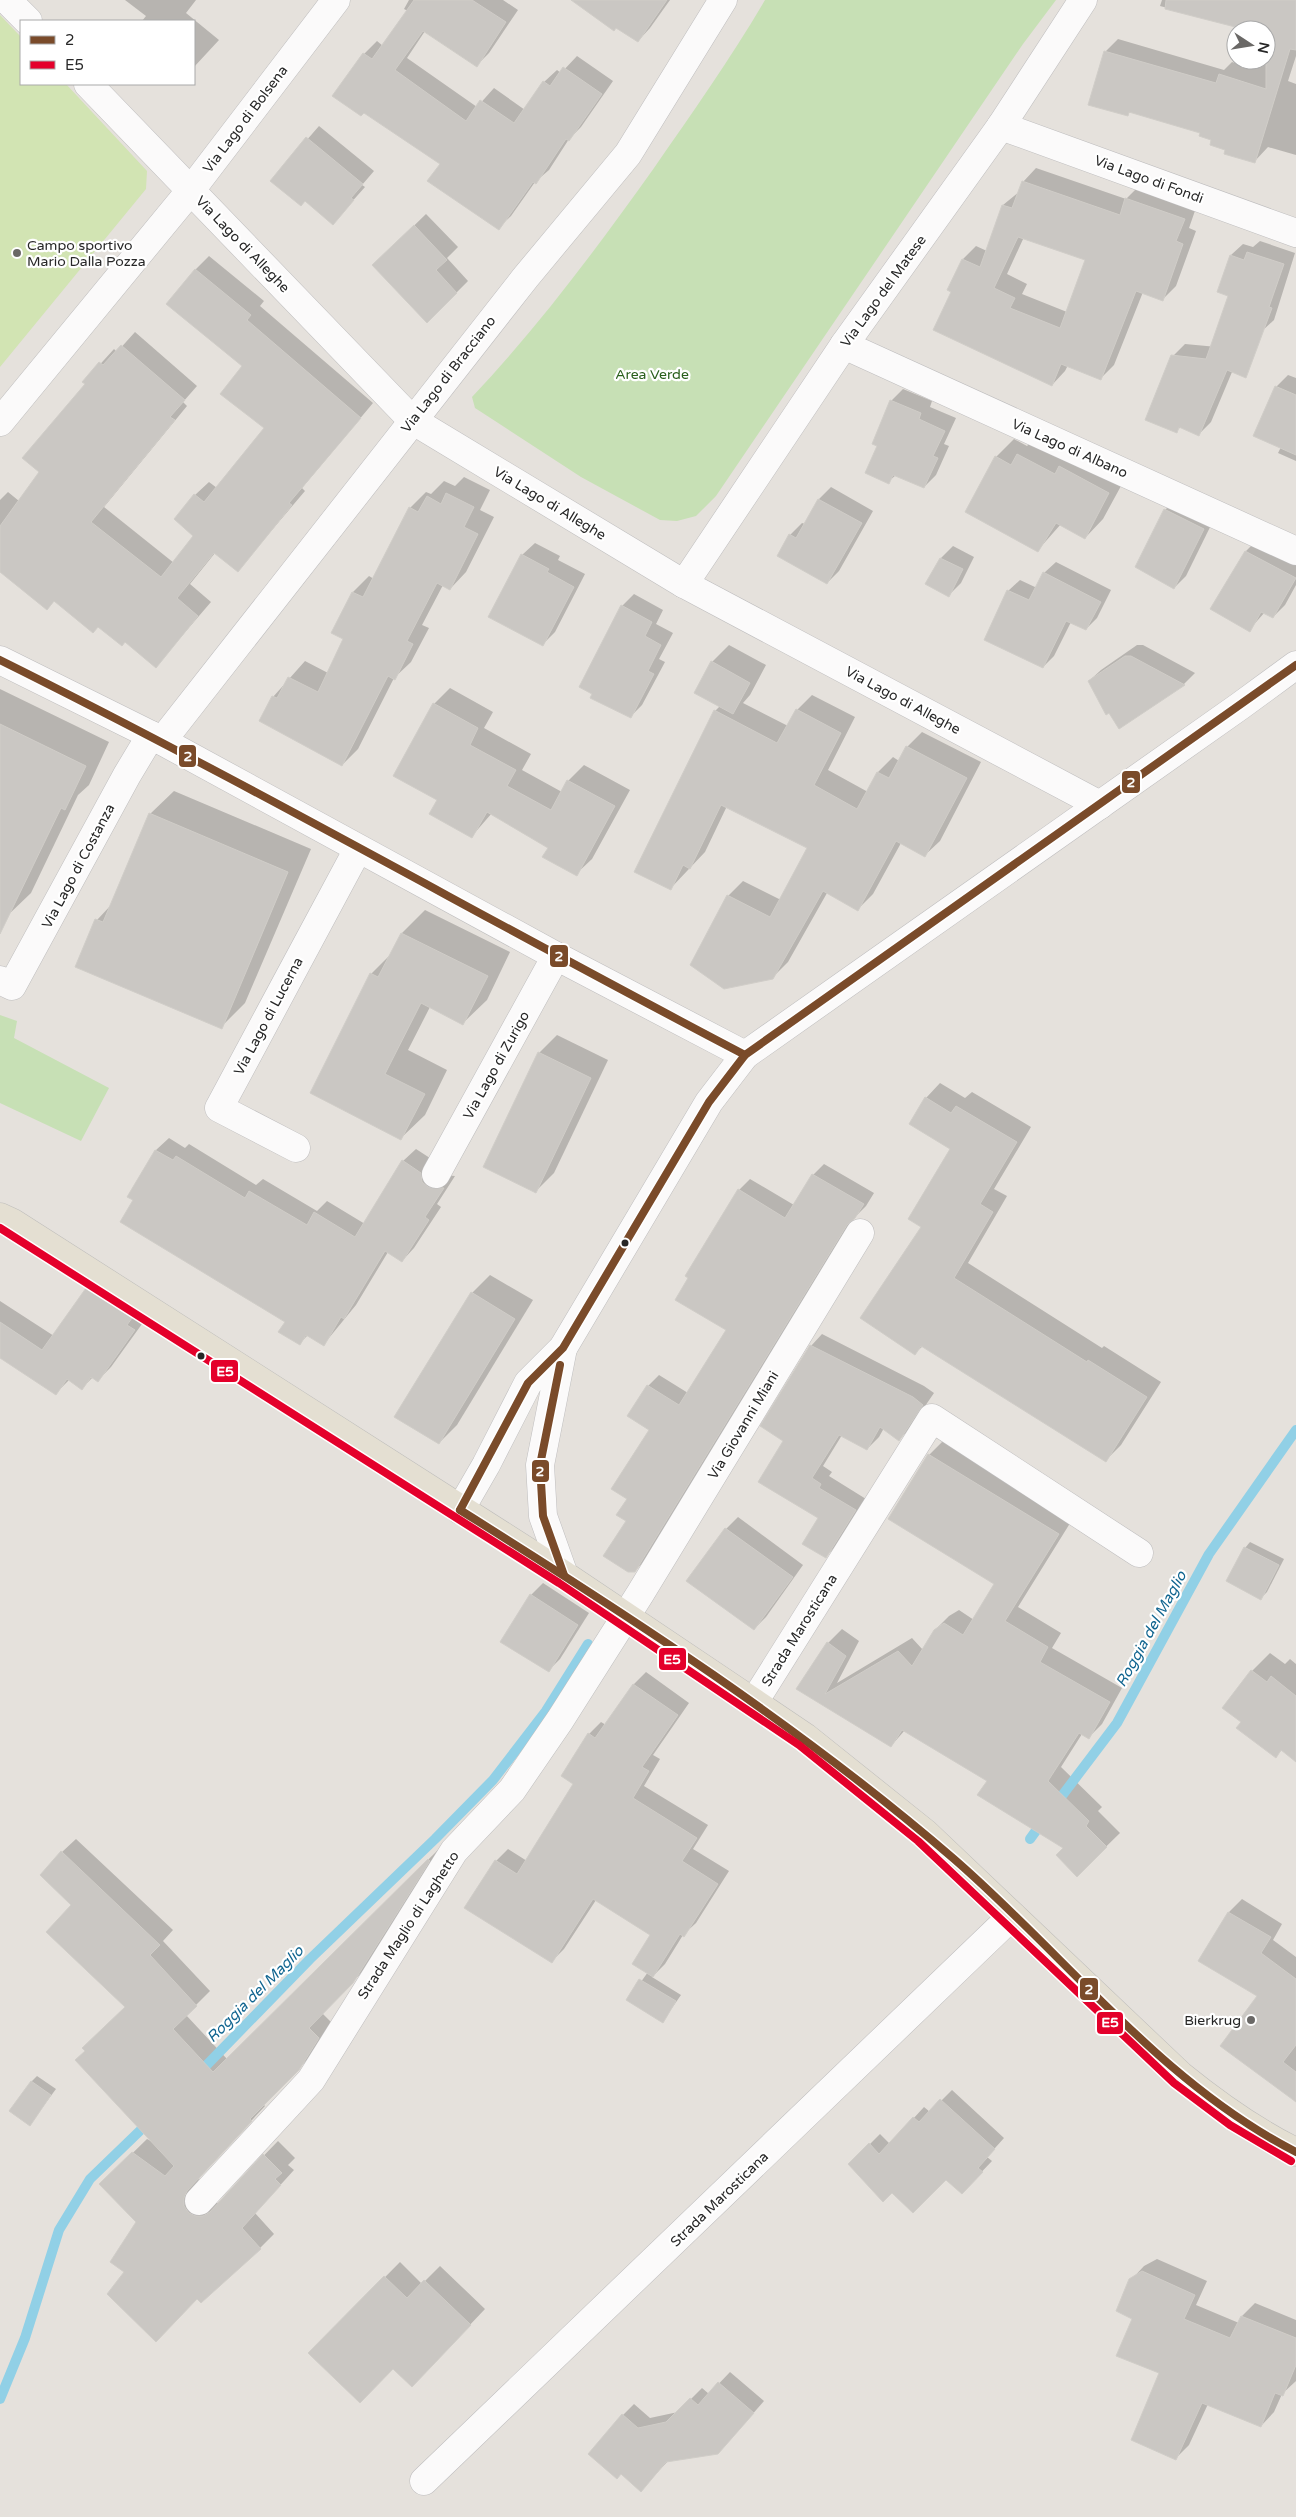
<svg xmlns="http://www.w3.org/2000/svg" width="1296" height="2517" font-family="'Varela Round',sans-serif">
  <rect width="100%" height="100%" fill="#e5e1dc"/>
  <g fill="#c7e0b5">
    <path d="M765 0H1056L1023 44 716 496 696 516 677 521 660 520 581 477 492 419 475 408 472 397C539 326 597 248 654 168 692 113 731 58 765 0Z"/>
    <path d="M0 1015 17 1021 14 1038 109 1088 81 1141 0 1103Z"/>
  </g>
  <path fill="#d2e4b3" d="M0 15 21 37V84H66L147 171 146 189 0 367Z"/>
  <g fill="#0003" fill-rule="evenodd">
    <path d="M125 0H196L186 13 219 40 194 67V21H142L146 16Z"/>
    <path d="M409 0H503L518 10 489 53 477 65 425 31 407 58 477 107 494 88 525 110 544 82 557 70 561 73 577 56 613 81 581 127 569 139 549 170 535 182 511 216 498 228 442 163 365 111 334 96 364 54 377 41 383 46 408 11 404 9Z"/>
    <path d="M573 0H670L650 28 638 41Z"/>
    <path d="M1162 0H1296V56L1288 81 1296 84V155L1268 147 1254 162 1227 149 1202 132 1131 111 1127 115 1105 52 1118 39 1224 70 1232 62 1252 69 1254 60H1266V30H1252L1160 6Z"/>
    <path d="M319 126 374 171 362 185 365 187 333 223 305 200 272 180Z"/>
    <path d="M1036 168 1126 199 1140 185 1197 205 1189 228 1196 231 1176 286 1163 299 1143 292 1114 365 1101 378 1068 365 1065 371 1052 385 953 291 963 259 976 246 987 251 1003 205 1019 192 1023 182ZM1024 237 1087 259 1067 312 1022 294 1027 284 1007 274Z"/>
    <path d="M426 214 458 247 447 258 468 281 456 293 386 253Z"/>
    <path d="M1260 241 1295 253 1274 320 1262 331 1230 295 1219 291 1231 255 1243 244 1253 247Z"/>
    <path d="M209 256 264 301 260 306 373 403 302 488 305 491 238 570 215 553 190 584 211 602 156 666 126 641 55 600 47 609 0 571V500L8 492 19 501 41 472 87 384 84 382 114 349 117 352 135 332 197 386 183 402 187 406 104 507 174 563 195 536V495L209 482 217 488 266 428 244 366 195 270Z"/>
    <path d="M1185 344 1228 348 1240 353 1211 422 1199 434 1181 427 1176 431 1173 356Z"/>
    <path d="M1288 375 1296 378V461L1278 453 1281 447 1276 387Z"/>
    <path d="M903 389 932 401 930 407 956 418 944 444 949 446 936 475 924 487 896 475 888 482 878 445 891 401Z"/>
    <path d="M1036 437 1127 475 1103 519 1085 538 1061 524 1038 550 996 457 1014 439 1027 446Z"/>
    <path d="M464 477 490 490 480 510 494 517 466 572 450 589 443 585 422 625 429 628 411 662 394 678 358 749 342 765 273 697 305 661 328 673 345 638 333 632 353 592 369 576 374 579 410 508 426 492 431 494 444 481 455 486Z"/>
    <path d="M831 487 873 511 839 571 827 583 790 535 802 523 805 524 819 499Z"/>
    <path d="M1177 498 1215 517 1186 576 1174 588 1165 510Z"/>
    <path d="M1258 539 1296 560V585L1285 605 1273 617 1265 612 1249 630 1212 609 1246 551Z"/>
    <path d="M535 543 560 556 558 560 585 574 555 632 543 644 490 616 522 555Z"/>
    <path d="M953 546 974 557 961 583 949 595 927 584 941 558Z"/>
    <path d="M1056 562 1111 590 1097 618 1086 629 1071 622 1054 656 1043 667 1008 591 1020 580 1037 588 1044 573Z"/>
    <path d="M634 594 663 610 656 624 673 633 659 659 665 662 642 705 630 717 622 606Z"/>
    <path d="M729 645 766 665 750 695 743 703 788 726 797 710 812 695 855 717 828 770 868 792 878 772 893 757 899 761 907 747 922 732 981 762 940 841 925 855 901 843 873 894 858 909 827 893 788 962 772 978 691 964 728 896 743 881 781 900 809 847 727 806 705 852 670 889 715 711 720 706 712 662Z"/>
    <path d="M1137 645H1143L1195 673 1184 684 1119 728 1089 681 1101 670Z"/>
    <path d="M450 688 493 712 484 728 531 754 522 770 562 792 568 781 584 765 630 790 592 859 576 874 549 848 492 813 472 836 438 800 434 704Z"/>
    <path d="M0 689 109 742 89 785 78 795 31 893 7 916 0 913Z"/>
    <path d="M174 791 311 849 245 1003 221 1027 97 920 112 904 150 814Z"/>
    <path d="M425 910 510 952 487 1000 463 1023 430 1007 408 1050 447 1070 425 1115 401 1138 311 1093 371 974 392 953 402 933Z"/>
    <path d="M557 1035 608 1060 554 1173 536 1191 539 1053Z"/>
    <path d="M940 1083 965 1098 972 1092 1031 1127 994 1189 1007 1196 968 1263 1102 1348 1104 1346 1161 1382 1121 1445 1106 1460 923 1346 915 1353 923 1226 952 1149 926 1098Z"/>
    <path d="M169 1138 185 1148 189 1144 256 1185 263 1179 317 1211 327 1201 365 1224 403 1161 416 1149 433 1160 441 1175 455 1176 437 1204 441 1207 414 1248 402 1261 388 1252 356 1305 324 1344 308 1335 300 1343 287 1321 128 1196 156 1150Z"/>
    <path d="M824 1164 874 1193 866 1206 854 1218 646 1559 635 1571 627 1521 628 1498 651 1429 648 1386 659 1375 688 1393 728 1330 739 1190 750 1179 794 1205 813 1175Z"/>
    <path d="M490 1275 533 1300 457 1425 439 1443 472 1293Z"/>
    <path d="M100 1276 147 1317 111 1367 98 1380 93 1377 82 1388 69 1380 56 1393 0 1357V1301L54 1336 87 1289Z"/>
    <path d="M822 1334 924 1386 934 1393 910 1428 899 1440 884 1428 879 1437 867 1449 842 1435 823 1466 832 1472 829 1476 866 1499 837 1545 826 1556 819 1518 785 1440 811 1346Z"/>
    <path d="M943 1441 1072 1520 1018 1607 1061 1633 1052 1648 1122 1688 1102 1724 1089 1737 1082 1734 1061 1767 1102 1807 1098 1811 1120 1833 1077 1875 1065 1848 988 1780 905 1730 891 1746 798 1688 828 1643 842 1629 859 1641 837 1683 912 1638 923 1650 935 1630 949 1616 959 1610 974 1620 995 1584 929 1455Z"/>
    <path d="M738 1517 803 1565 766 1617 754 1629 688 1581 726 1529Z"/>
    <path d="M1250 1542 1284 1559 1267 1592 1261 1598 1245 1548Z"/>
    <path d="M543 1583 589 1613 560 1659 548 1671 531 1595Z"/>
    <path d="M1270 1653 1285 1664 1290 1659 1296 1664V1760L1282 1750 1275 1756 1252 1671Z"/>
    <path d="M646 1672 689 1703 653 1755 660 1759 644 1786 708 1825 693 1849 729 1871 696 1923 683 1935 665 1964 652 1977 681 1995 663 2021 628 2000 648 1972 651 1934 596 1900 564 1949 552 1961 496 1861 508 1849 527 1861 575 1784 589 1734 601 1722 606 1725 634 1684Z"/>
    <path d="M76 1839 173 1930 163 1941 210 1991 186 2015 227 2059 442 1846 367 1967 322 2013 332 2023 312 2055 263 2104 265 2106 201 2175 197 2183 210 2203H218L278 2141 295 2158 288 2165 294 2170 255 2213 274 2234 260 2248 198 2298 126 2272 138 2222 101 2184 147 2139 153 2142 127 2007 73 1905 62 1852Z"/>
    <path d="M1242 1899 1282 1924 1273 1940 1296 1957V2100L1258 1996 1200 1960 1229 1912Z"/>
    <path d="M37 2076 56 2089 30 2124 31 2082Z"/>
    <path d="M952 2090 1004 2138 987 2157 992 2161 972 2182 946 2178 892 2192 850 2164 880 2134 890 2144 924 2107 930 2112Z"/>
    <path d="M1157 2259 1207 2281 1196 2305 1239 2323 1242 2316 1255 2303 1296 2320V2381L1282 2394 1274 2412 1261 2426 1208 2404 1189 2445 1176 2458 1161 2373 1133 2318 1131 2280 1144 2266Z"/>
    <path d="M400 2262 422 2284 440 2266 485 2309 427 2370 393 2368 310 2353Z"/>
    <path d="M730 2372 764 2401 729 2441 668 2461 641 2490 623 2415 634 2404 650 2418 678 2412 702 2388 709 2394Z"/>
  </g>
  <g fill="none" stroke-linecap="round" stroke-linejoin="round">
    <g stroke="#91d0e6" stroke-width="10">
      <path d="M1055 1805 1117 1723 1209 1554 1296 1430"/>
      <path d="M1030 1839 1043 1821"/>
      <path d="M197 2075 310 1959 435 1839 493 1780 546 1711 588 1644"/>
      <path d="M0 2399 25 2338 59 2230 90 2179 149 2122"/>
    </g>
  </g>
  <g fill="#cac7c3" stroke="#d0cdc8" fill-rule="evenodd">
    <path d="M414 0H472L506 22 477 67 423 31 395 70 466 121 480 100 514 123 543 81 550 86 563 67 602 94 569 141 566 139 536 184 533 182 499 230 427 181 440 164 364 113 361 116 332 96 363 53 372 59Z"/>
    <path d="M571 0H667L638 42 616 28 614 31Z"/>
    <path d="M1166 0H1296V50L1290 49 1255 163 1224 154 1225 150 1210 145 1211 140 1199 136 1200 133 1129 112 1128 116 1088 105 1104 51 1216 83 1219 74 1266 89V30H1247L1165 9Z"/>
    <path d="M306 137 363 184 351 198 354 200 333 225 305 201 301 206 270 181Z"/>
    <path d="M1022 181 1120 215 1125 198 1185 219 1176 241 1183 244 1163 301 1136 291 1101 380 1061 364 1052 386 933 330 951 292 947 290 962 259 980 267 1002 205 1012 208ZM1018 237 1085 260 1060 328 1010 308 1015 298 994 288Z"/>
    <path d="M414 225 447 260 436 270 457 293 427 323 372 265Z"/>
    <path d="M1247 252 1284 264 1269 307 1272 308 1246 378 1227 370 1199 436 1179 427 1177 433 1145 420 1171 355 1206 359 1228 296 1217 292 1230 255 1244 260Z"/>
    <path d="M195 269 251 315 247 320 361 418 289 503 292 505 238 572 214 553 177 598 198 616 156 668 125 642 122 646 98 627 93 633 54 601 47 610 0 572V526L39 472 22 458 85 384 82 382 99 362 103 365 121 345 185 400 170 417 175 420 91 522 161 577 193 536 174 519 194 494 204 502 264 428 220 394 242 366 166 304Z"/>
    <path d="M1275 386 1296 395V455L1253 436Z"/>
    <path d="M890 400 921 413 919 419 945 431 933 456 938 458 924 488 893 475 889 484 865 473 877 446 872 444Z"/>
    <path d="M1017 454 1055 474 1059 466 1109 493 1085 539 1056 523 1038 552 965 512 995 456 1011 465Z"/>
    <path d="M446 493 474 507 464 527 478 534 450 590 437 583 407 641 413 644 395 680 388 676 342 766 259 721 272 696 277 698 288 677 318 692 343 639 331 633 352 592 363 597 409 507 418 512 427 496 441 504Z"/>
    <path d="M818 499 862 523 827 584 777 556 789 534 796 538Z"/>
    <path d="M1164 509 1204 529 1174 589 1135 567Z"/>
    <path d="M1245 551 1296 578 1273 618 1261 612 1250 632 1210 609Z"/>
    <path d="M521 554 549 569 547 572 574 587 543 646 488 617Z"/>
    <path d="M940 558 963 569 949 597 925 584Z"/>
    <path d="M1043 572 1101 602 1086 630 1066 621 1043 668 984 640 1007 590 1029 600Z"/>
    <path d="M621 605 652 622 645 636 661 645 648 671 654 674 631 718 590 698 592 694 579 687Z"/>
    <path d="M1125 656H1131L1185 685 1119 729 1109 713 1106 715 1088 681Z"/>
    <path d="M711 661 750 683 733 714 694 693Z"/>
    <path d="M433 703 478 728 470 745 516 770 507 786 551 810 567 780 615 806 577 876 542 857 548 848 487 812 472 838 429 814 437 800 393 776Z"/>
    <path d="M796 709 841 733 814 785 857 809 877 772 889 778 906 746 967 778 925 857 896 841 858 911 823 891 773 979 724 989 690 965 727 895 770 917 807 848 721 805 690 869 683 865 671 890 634 872 714 710 777 743Z"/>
    <path d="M0 724 86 766 65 810 61 808 0 934Z"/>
    <path d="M149 813 288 872 222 1029 75 967 95 919 103 922Z"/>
    <path d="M401 933 488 976 463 1025 421 1003 385 1074 425 1094 401 1140 310 1093 370 973 378 977Z"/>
    <path d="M538 1052 591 1078 536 1193 483 1167Z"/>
    <path d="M925 1097 951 1113 956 1106 1017 1142 980 1204 993 1212 954 1278 1087 1362 1088 1360 1147 1397 1106 1462 921 1346 915 1355 860 1318 921 1227 908 1219 950 1149 909 1124Z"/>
    <path d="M155 1150 173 1160 176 1156 245 1198 249 1191 307 1225 314 1212 355 1237 402 1160 421 1173 422 1182 428 1187 444 1188 425 1217 429 1220 402 1262 385 1251 344 1319 341 1317 324 1346 306 1335 300 1345 278 1332 285 1322 120 1222 133 1200 127 1197Z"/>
    <path d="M812 1174 864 1204 855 1218 847 1225 635 1572H628L603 1556 626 1521 616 1515 627 1499 611 1489 649 1430 627 1416 647 1385 679 1405 726 1330 675 1300 688 1278 685 1276 738 1189 785 1218Z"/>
    <path d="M86 1288 132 1318 127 1325 135 1330 98 1382 91 1377 82 1390 67 1379 56 1395 0 1358V1322L42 1350Z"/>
    <path d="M471 1292 515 1319 439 1444 394 1417Z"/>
    <path d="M810 1345 913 1397 923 1405 899 1441 880 1427 867 1450 839 1435 812 1478 821 1484 819 1488 856 1510 826 1558 802 1544 818 1518 758 1482 783 1441 760 1426Z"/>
    <path d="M928 1454 1059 1534 1005 1621 1048 1647 1040 1662 1110 1702 1089 1739 1079 1733 1048 1781 1089 1821 1086 1826 1107 1847 1077 1877 1056 1855 1063 1848 977 1795 987 1781 902 1730 891 1747 796 1689 827 1642 846 1656 825 1694 898 1651 912 1666 934 1630 944 1623 963 1635 994 1584 888 1519Z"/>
    <path d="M725 1528 793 1577 754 1630 686 1581Z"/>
    <path d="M1244 1547 1279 1565 1261 1600 1226 1581Z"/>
    <path d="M530 1594 578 1625 549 1672 500 1642Z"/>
    <path d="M1251 1670 1267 1682 1271 1676 1296 1696V1762L1281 1750 1276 1758 1236 1728 1241 1722 1222 1708Z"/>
    <path d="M633 1684 678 1715 642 1767 649 1771 633 1798 697 1838 682 1861 718 1884 684 1937 680 1934 653 1977 632 1964 650 1935 593 1899 552 1963 464 1908 495 1860 517 1874 573 1784 561 1776 588 1733 595 1738Z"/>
    <path d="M61 1851 160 1945 150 1955 197 2006 173 2029 213 2072 428 1859 430 1861 353 1983 309 2028 319 2038 299 2070 250 2119 252 2121 187 2191 184 2198V2206L189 2213 196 2216H203L210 2212 263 2154 282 2173 275 2179 281 2185 242 2228 261 2249 201 2303 197 2299 156 2342 107 2294 124 2272 110 2262 136 2222 99 2184 132 2152 165 2176 174 2166 75 2060 85 2051 82 2048 125 2007 46 1932 71 1905 40 1875Z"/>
    <path d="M1228 1912 1271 1937 1261 1953 1296 1979V2045L1283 2062 1296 2072V2102L1220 2046 1257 1996 1198 1961Z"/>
    <path d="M639 1979 676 2001 663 2023 626 2000Z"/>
    <path d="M31 2081 51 2095 30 2126 9 2111Z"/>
    <path d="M940 2099 995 2149 978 2168 983 2172 962 2194 946 2180 913 2213 892 2193 883 2202 848 2164 869 2143 879 2154 913 2117 919 2122Z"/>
    <path d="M1142 2271 1195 2295 1184 2319 1230 2338 1241 2316 1296 2338V2365L1283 2396 1275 2393 1261 2427 1202 2403 1176 2460 1131 2440 1159 2373 1116 2356 1132 2319 1116 2311 1129 2279Z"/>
    <path d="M384 2276 407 2298 424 2280 471 2325 412 2387 393 2369 360 2403 308 2353Z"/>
    <path d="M718 2382 754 2413 718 2454 666 2462 641 2492 621 2474 617 2479 588 2454 622 2414 638 2428 666 2422 690 2398 698 2405Z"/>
  </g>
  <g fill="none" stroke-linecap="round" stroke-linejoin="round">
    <defs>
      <g id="minor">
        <path d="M7 0 28 21"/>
        <path d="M88 84 412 420 684 584 1100 805"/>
        <path d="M1001 126 1296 233"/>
        <path d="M844 345 1296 551"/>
        <path d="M0 422 191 190 336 0"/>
        <path d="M684 584 844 345 1001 126 1083 0"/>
        <path d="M0 660 151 735 556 956 745 1055"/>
        <path d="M162 741 525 278 628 154 723 0"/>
        <path d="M0 980 12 986 127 775 151 735"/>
        <path d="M296 1148 219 1108 358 849"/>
        <path d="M436 1174 556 956"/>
        <path d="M563 1348 540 1465 543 1516 564 1575"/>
        <path d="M460 1510 486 1465 528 1383 563 1348 709 1102 745 1055 1240 706 1296 665"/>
        <path d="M754 1702 932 1418 1139 1553"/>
        <path d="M199 2201 311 2080 454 1851 512 1790 560 1720 640 1594 860 1233"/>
        <path d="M424 2481 1012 1916"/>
      </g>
      <path id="major" d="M0 1217 13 1223 564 1575 805 1737 925 1833 1180 2075C1217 2105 1253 2131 1296 2152"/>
    </defs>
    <use href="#minor" stroke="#bebdbe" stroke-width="29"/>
    <use href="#major" stroke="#bebdbb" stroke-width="29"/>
    <use href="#minor" stroke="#fbfafa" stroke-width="28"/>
    <use href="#major" stroke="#e4dfd2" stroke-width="28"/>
    <defs>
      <g id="bus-1">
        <path d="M0 660C252 785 496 925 745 1055"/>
        <path d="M560 1365 540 1465 543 1516 564 1575"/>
        <path d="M460 1510 528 1383 563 1348 709 1102 745 1055 1296 665"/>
        <path d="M460 1510C631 1617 801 1727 954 1859 1067 1957 1161 2083 1296 2152"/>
      </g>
      <path id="bus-2" d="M0 1228 559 1583 799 1745 918 1841 1174 2083 1230 2125 1291 2161"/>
    </defs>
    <use href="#bus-1" stroke="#fff" stroke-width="11"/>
    <use href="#bus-2" stroke="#fff" stroke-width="11"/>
    <use href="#bus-1" stroke="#7a4b2a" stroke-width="8"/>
    <use href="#bus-2" stroke="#e4002b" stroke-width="8"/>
  </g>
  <g fill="#6a6866" stroke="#fff" stroke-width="2">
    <circle cx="17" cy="253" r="5"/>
    <circle cx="1251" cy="2020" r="5"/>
  </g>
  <g fill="#272727" stroke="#fff" stroke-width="2">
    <circle cx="625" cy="1243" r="4.5"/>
    <circle cx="201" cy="1356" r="4.5"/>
  </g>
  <g text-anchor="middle" stroke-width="4.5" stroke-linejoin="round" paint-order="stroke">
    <g font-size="14" fill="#272727" stroke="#fff">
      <text transform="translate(245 119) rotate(-53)" y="5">Via Lago di Bolsena</text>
      <text transform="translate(1149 179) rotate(20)" y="5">Via Lago di Fondi</text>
      <text transform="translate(243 244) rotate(46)" y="5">Via Lago di Alleghe</text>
      <text transform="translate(883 291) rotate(-54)" y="5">Via Lago del Matese</text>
      <text transform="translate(448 374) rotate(-52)" y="5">Via Lago di Bracciano</text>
      <text transform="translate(1070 448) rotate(24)" y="5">Via Lago di Albano</text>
      <text transform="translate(550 503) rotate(31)" y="5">Via Lago di Alleghe</text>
      <text transform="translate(903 700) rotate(28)" y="5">Via Lago di Alleghe</text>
      <text transform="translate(78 866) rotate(-62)" y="5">Via Lago di Costanza</text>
      <text transform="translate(268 1016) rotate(-62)" y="5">Via Lago di Lucerna</text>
      <text transform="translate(496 1065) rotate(-61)" y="5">Via Lago di Zurigo</text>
      <text transform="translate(743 1425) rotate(-59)" y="5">Via Giovanni Miani</text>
      <text transform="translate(799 1630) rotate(-58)" y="5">Strada Marosticana</text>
      <text transform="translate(408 1925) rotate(-57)" y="5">Strada Maglio di Laghetto</text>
      <text transform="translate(719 2199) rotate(-44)" y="5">Strada Marosticana</text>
    </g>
    <g font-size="14" fill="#272727" stroke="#fff" text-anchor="start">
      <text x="27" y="250">Campo sportivo<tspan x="27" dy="16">Mario Dalla Pozza</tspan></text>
      <text x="1241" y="2025" text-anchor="end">Bierkrug</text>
    </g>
    <g font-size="14" fill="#295f1b" stroke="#fff">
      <text x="652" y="379">Area Verde</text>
    </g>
    <g font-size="15" font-style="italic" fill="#116590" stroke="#fff">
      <text transform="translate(1151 1629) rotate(-61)" y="5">Roggia del Maglio</text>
      <text transform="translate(255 1994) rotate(-45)" y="5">Roggia del Maglio</text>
    </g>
  </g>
  <g stroke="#fff" stroke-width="2">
    <rect x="178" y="744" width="19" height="24" rx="5" fill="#7a4b2a"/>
    <rect x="1121" y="770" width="20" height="24" rx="5" fill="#7a4b2a"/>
    <rect x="549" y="944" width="20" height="24" rx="5" fill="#7a4b2a"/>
    <rect x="210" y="1359" width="29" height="24" rx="5" fill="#e4002b"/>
    <rect x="531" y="1459" width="19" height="24" rx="5" fill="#7a4b2a"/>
    <rect x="658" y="1647" width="29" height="24" rx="5" fill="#e4002b"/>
    <rect x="1079" y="1977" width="20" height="24" rx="5" fill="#7a4b2a"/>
    <rect x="1096" y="2011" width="28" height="24" rx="5" fill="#e4002b"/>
  </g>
  <g font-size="14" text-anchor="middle" font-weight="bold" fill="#fff">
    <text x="188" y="761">2</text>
    <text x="1131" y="787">2</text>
    <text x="559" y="961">2</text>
    <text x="225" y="1376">E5</text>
    <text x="540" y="1476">2</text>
    <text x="672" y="1664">E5</text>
    <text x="1089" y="1994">2</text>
    <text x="1110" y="2027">E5</text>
  </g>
  <rect x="20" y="20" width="175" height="65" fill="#ffffff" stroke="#a9a9a9"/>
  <rect x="30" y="36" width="25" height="8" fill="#7a4b2a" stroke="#a9a9a9"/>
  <text x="65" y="45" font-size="15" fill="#272727">2</text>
  <rect x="30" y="61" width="25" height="8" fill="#e4002b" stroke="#a9a9a9"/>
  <text x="65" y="70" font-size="15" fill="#272727">E5</text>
  <g transform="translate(1251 45) rotate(102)"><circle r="24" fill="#ffffff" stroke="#a9a9a9"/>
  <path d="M0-4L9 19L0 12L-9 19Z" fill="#6a6866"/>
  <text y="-8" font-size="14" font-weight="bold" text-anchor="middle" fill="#272727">N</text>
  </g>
</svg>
